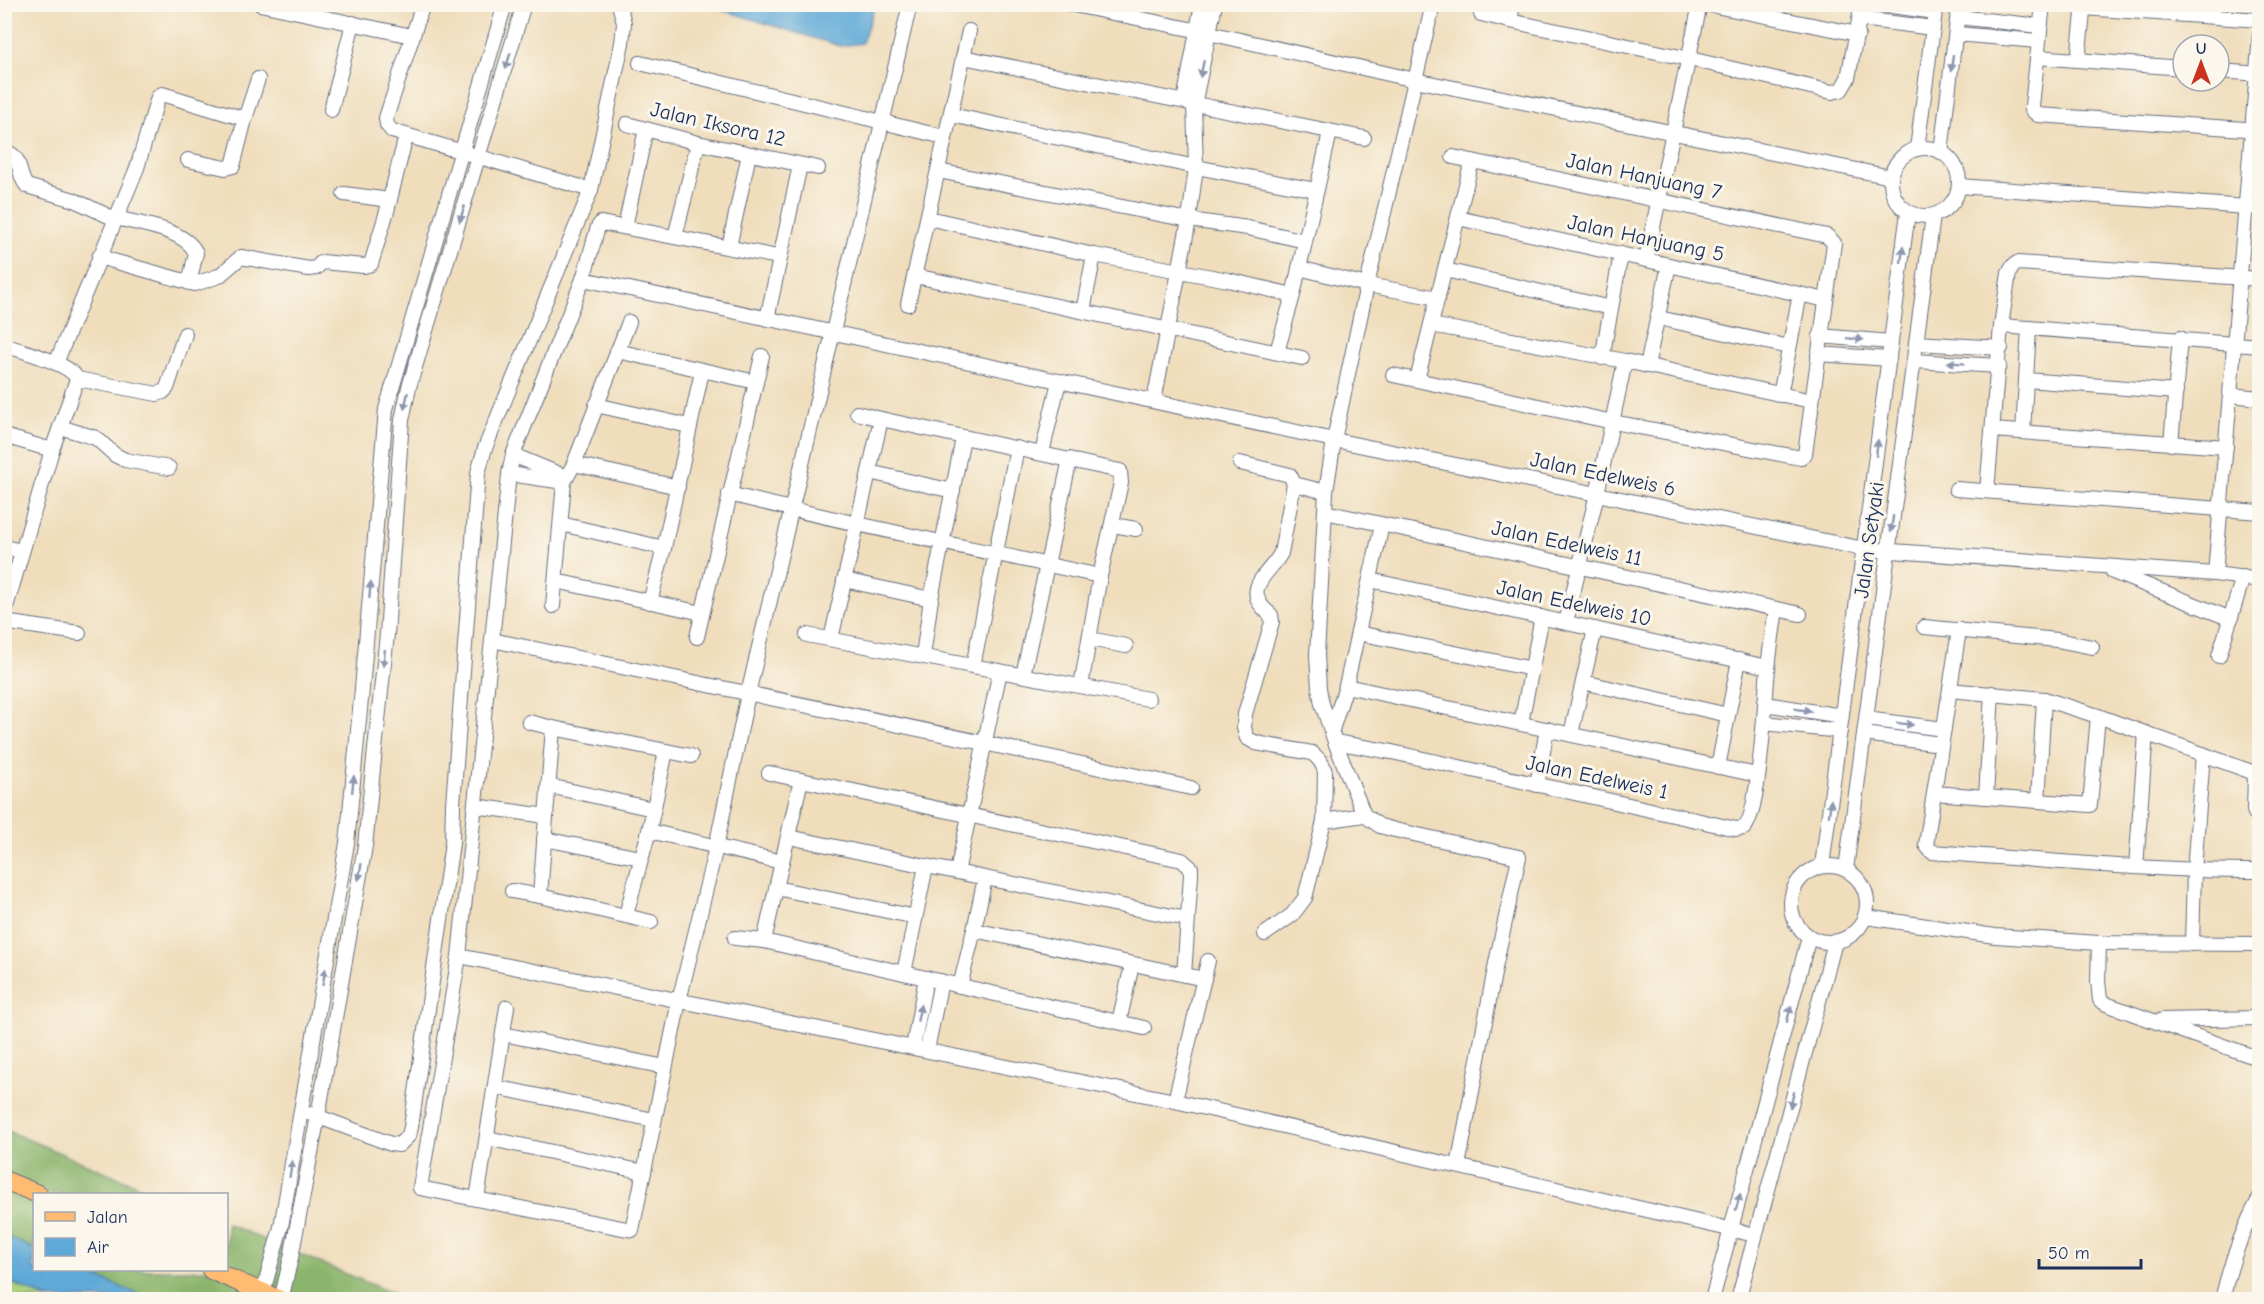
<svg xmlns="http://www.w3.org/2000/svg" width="2264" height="1304" font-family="'Comic Neue',sans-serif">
  <rect width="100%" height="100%" fill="#fbf7ec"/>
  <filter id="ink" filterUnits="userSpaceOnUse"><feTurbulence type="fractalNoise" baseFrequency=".0167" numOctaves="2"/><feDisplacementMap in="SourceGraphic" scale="12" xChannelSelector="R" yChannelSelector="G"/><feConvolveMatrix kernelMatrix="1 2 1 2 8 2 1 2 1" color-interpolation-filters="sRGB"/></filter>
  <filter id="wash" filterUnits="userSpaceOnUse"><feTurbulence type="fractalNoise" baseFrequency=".008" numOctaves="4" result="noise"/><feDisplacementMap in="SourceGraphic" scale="24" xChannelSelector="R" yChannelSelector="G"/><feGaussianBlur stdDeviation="1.35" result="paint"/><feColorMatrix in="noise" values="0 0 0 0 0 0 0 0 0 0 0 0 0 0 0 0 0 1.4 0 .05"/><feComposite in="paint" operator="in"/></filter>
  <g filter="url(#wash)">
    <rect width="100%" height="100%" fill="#efddbb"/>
    <path fill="#afd37c" stroke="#65816d" stroke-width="1.5" d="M5 1280 48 1299 5 1300Z"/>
    <g fill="#8bb56c" stroke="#537265" stroke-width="1.5">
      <path d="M5 1130 158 1194H34V1249L5 1236Z"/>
      <path d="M227 1224 406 1299H149L80 1270H226Z"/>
    </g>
    <g fill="#5ea9d7" stroke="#3c6c9a" stroke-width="1.5">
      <path d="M706 5H875L862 43 840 46Z"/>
      <path d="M5 1236 34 1249V1270H80L149 1299H48L5 1280Z"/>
    </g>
  </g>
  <g filter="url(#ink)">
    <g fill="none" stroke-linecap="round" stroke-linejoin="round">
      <defs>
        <g id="minor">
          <path d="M260 4 412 36"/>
          <path d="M423 4 386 118 387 125 392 131 591 190 622 43 624 23 619 4"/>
          <path d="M1069 4 1209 33 1415 80 1891 177"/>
          <path d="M1433 4 1367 285 1334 440 1326 492 1317 655 1319 688 1322 704 1335 742 1364 815 1380 826 1395 830 1519 857 1496 963 1458 1166"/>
          <path d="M1513 4 1510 21 1690 59 1832 92 1841 90 1848 78 1862 4"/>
          <path d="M1705 4 1858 34"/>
          <path d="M1878 4 1935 12"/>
          <path d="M2043 4 2032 106V110L2038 115 2260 130"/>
          <path d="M2083 8 2260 20"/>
          <path d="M1481 14 1510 21"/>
          <path d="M1958 17 2040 26"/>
          <path d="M1860 19 1933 28"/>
          <path d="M1956 34 2038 41"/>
          <path d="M963 57 1364 138"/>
          <path d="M2037 57 2183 68"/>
          <path d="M2078 60 2084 4"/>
          <path d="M640 63 944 137"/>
          <path d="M2219 71 2260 74"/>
          <path d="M1184 101 1202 4"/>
          <path d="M331 110 353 23"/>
          <path d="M951 115 1196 167 1316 190"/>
          <path d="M627 124 698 143 818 168"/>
          <circle cx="1925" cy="182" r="34"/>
          <path d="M1917 149 1936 4"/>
          <path d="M4 151C24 156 16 174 27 186L74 200 115 219"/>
          <path d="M1941 152 1959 4"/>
          <path d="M188 160 225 168 233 166 245 119 258 79"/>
          <path d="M938 171 1189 220 1248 228 1305 241"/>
          <path d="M1959 186 2260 208"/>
          <path d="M344 194 390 200"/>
          <path d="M116 218C139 224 185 229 196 253L189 283"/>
          <path d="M928 218 1094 255 1228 280 1293 295"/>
          <path d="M1458 218 1826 300"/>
          <path d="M625 227 646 129"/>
          <path d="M675 237 698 143"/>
          <path d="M729 247 749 154"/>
          <path d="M99 257 195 284 219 276 241 257 309 269 316 268 322 262 364 266 371 264 387 211 406 136"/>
          <path d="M1646 260 1700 4"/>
          <path d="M1299 268 1367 285 1438 298"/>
          <path d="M1445 270 1611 308"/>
          <path d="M915 276 1302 358"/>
          <path d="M583 279 598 227 601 223 778 257"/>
          <path d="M908 304 969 31"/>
          <path d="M1083 311 1094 255"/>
          <path d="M1659 318 1789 347"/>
          <path d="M767 319 800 165"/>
          <path d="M1431 325 1625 361 1812 401"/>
          <path d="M2001 326 2260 346"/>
          <path d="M1820 336 1891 342"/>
          <path d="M1916 343 2001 348"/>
          <path d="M4 345C21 351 71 363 77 379L52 450 4 614"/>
          <path d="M617 351 756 382 697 637"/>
          <path d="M1277 352 1293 295 1330 132"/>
          <path d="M1818 354 1889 359"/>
          <path d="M1602 358 1621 254"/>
          <path d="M1914 361 1999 366"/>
          <path d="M56 363 137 168 158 97 162 94 245 119"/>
          <path d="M1647 366 1669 265"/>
          <path d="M1393 375 1613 422 1801 458 1805 454 1834 243 1827 236 1453 157"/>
          <path d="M77 379 157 394 163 392 167 388 185 334"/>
          <path d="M1417 380 1472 161"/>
          <path d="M2027 380 2176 392"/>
          <path d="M756 382 762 356"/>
          <path d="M1780 395 1800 294"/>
          <path d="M2230 395 2260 398"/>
          <path d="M1154 401 1189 220 1196 167 1194 105 1215 4"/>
          <path d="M596 405 689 426"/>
          <path d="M857 413 881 419"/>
          <path d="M60 427 96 438 115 455 125 460 169 468"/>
          <path d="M1992 430 2226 447"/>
          <path d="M2023 432 2029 328"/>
          <path d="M4 436 52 450"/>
          <path d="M2171 444 2180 338"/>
          <path d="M1042 453 1059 381"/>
          <path d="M513 455 566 477"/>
          <path d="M1240 463 1290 475 1294 484 1326 492"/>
          <path d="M574 464 678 487"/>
          <path d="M869 472 953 491"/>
          <path d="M509 474 564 482"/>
          <path d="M1956 489 2260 512"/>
          <path d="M1987 491 2001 326 2009 273 2013 266 2017 263 2260 279"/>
          <path d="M729 494C852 525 976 549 1100 576L1121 483 1120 471 881 419 831 639"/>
          <path d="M1325 512 1800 614"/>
          <path d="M561 524 664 548"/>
          <path d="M1113 525 1136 529"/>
          <path d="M4 547 22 551"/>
          <path d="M2113 572 2231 619"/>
          <path d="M2215 574 2260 35"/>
          <path d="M844 580 931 599"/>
          <path d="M1370 580 1768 667"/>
          <path d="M556 581 702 613"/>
          <path d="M650 602 664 548 702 371"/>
          <path d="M553 606 564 482 574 464 629 322"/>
          <path d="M4 622 79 633"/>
          <path d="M1566 622 1597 494 1625 361"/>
          <path d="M1924 627 2057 640 2092 647"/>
          <path d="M1959 630 1926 845 1932 852C2041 860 2150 871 2260 871"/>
          <path d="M1358 633 1532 669"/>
          <path d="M807 635 1148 699"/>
          <path d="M1089 639 1126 646"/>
          <path d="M492 640 459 956 420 1188 632 1230 679 1001 716 847 748 694 910 4"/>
          <path d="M923 656 931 599 963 438"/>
          <path d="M2219 656 2243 577"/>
          <path d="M973 666 1017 448"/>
          <path d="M1023 675 1070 459"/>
          <path d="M1583 682 1728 715"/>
          <path d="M1081 686 1100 576"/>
          <path d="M1346 686 1757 775"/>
          <path d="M1950 690 2044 699 2098 716 2260 775"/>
          <path d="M1765 704 1842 716"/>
          <path d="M1866 719 1944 729"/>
          <path d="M1521 723 1542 617"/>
          <path d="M1764 723 1840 731"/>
          <path d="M553 728 691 756"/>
          <path d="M1332 730 1346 686 1382 525"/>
          <path d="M1571 734 1595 629"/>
          <path d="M1864 734 1941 744"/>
          <path d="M1335 742 1392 752 1736 829 1744 828C1760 814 1765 696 1768 669 1770 649 1773 629 1776 609"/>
          <path d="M1718 767 1739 660"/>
          <path d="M769 773 801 780"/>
          <path d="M2255 774 2254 810 2255 813 2260 814"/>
          <path d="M1537 785 1547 729"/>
          <path d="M549 786 653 809"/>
          <path d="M1191 788C959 736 725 689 492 640L509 474 513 455 583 279 1334 440 1864 549 2215 574 2260 580"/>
          <path d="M1934 793 2090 805 2098 716"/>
          <path d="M1986 797 1992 693"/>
          <path d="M2038 801 2044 699"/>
          <path d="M475 806 546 816 553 728 529 722"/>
          <path d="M1324 821 1364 815"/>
          <path d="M649 831 782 862 801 780 1182 860 1191 868V875L1184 975"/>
          <path d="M789 837 926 866"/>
          <path d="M544 839 641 858"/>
          <circle cx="1829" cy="904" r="38"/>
          <path d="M1822 866 1908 212"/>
          <path d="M2136 867 2146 733"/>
          <path d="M1846 869 1933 216"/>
          <path d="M985 878 957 872 1000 671"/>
          <path d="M776 888 916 917"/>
          <path d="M512 891 540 896 546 816"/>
          <path d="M540 896 651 922"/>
          <path d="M626 915 649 831 666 751"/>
          <path d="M1866 917 1995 936 2099 943 2260 944"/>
          <path d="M1187 919 985 878 974 930 1204 979"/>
          <path d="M1265 934 1292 915 1305 898 1324 821 1325 772C1323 763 1319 759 1312 753L1256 743 1247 738 1244 728 1245 714 1272 622 1271 615C1238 589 1270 574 1281 553L1294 484"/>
          <path d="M735 938 764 941 1144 1028"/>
          <path d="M764 941 782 862"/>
          <path d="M2099 943 2098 981 2100 1000 2106 1004 2260 1059"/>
          <path d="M2192 944 2194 871 2203 754"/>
          <path d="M459 956 1175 1101 1755 1235"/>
          <path d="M904 973 926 866 957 872"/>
          <path d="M960 986 974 930"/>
          <path d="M2162 1020 2260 1018"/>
          <path d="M1119 1022 1132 965"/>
          <path d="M503 1034 665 1067"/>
          <path d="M913 1047 926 978"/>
          <path d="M927 1050 941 981"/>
          <path d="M495 1087 654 1120"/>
          <path d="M1175 1101 1208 961"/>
          <path d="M311 1114 391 1144 399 1145 409 1135 411 1127 452 843 453 804 478 473 485 448 591 190"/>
          <path d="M487 1138 644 1172"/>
          <path d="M477 1199 507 1007"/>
          <path d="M263 1292 281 1227 347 843 362 689 386 409 505 4"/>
          <path d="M281 1300 291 1258 318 1116 365 846 387 634 402 420 409 387 524 4"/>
          <path d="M1712 1300 1809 937"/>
          <path d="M1738 1300 1835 942"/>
          <path d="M2222 1300C2230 1265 2243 1228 2260 1197"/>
        </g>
        <g id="major">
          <path d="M4 1180 38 1194"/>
          <path d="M211 1270 280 1300"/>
        </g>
      </defs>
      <use href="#minor" stroke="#656c7f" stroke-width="16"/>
      <use href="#major" stroke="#656c7f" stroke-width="20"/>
      <use href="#minor" stroke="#fff" stroke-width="14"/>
      <use href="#major" stroke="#ffbb71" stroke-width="18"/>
    </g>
    <defs><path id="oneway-solid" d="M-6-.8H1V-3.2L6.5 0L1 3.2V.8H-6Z" transform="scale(1.5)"/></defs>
    <g fill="#8d97ae">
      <use href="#oneway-solid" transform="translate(508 61) rotate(107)"/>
      <use href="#oneway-solid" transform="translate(1952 63) rotate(97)"/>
      <use href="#oneway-solid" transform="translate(1202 69) rotate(102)"/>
      <use href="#oneway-solid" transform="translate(462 214) rotate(107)"/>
      <use href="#oneway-solid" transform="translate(1902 255) rotate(-83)"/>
      <use href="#oneway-solid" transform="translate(1855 339) rotate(5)"/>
      <use href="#oneway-solid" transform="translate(1956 363) rotate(-176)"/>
      <use href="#oneway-solid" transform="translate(406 401) rotate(102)"/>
      <use href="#oneway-solid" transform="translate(1877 448) rotate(-83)"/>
      <use href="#oneway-solid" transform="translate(1892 524) rotate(98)"/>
      <use href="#oneway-solid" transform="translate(370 590) rotate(-86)"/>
      <use href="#oneway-solid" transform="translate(384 658) rotate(96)"/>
      <use href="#oneway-solid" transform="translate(1803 710) rotate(9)"/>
      <use href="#oneway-solid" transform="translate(1905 724) rotate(7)"/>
      <use href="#oneway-solid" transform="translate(353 784) rotate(-84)"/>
      <use href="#oneway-solid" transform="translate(1830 808) rotate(-82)"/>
      <use href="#oneway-solid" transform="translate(360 872) rotate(100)"/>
      <use href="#oneway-solid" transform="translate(324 977) rotate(-80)"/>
      <use href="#oneway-solid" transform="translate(919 1013) rotate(-79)"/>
      <use href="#oneway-solid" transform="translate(1789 1014) rotate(-75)"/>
      <use href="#oneway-solid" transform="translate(1792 1100) rotate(105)"/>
      <use href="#oneway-solid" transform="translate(291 1169) rotate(-80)"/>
      <use href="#oneway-solid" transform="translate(1738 1202) rotate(-75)"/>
    </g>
  </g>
  <g text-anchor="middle" stroke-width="6" stroke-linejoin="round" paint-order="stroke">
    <g font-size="21" fill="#1b2f5e" stroke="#fbf7ec">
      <text transform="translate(718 124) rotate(13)" y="7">Jalan Iksora 12</text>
      <text transform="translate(1644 176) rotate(12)" y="7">Jalan Hanjuang 7</text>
      <text transform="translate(1646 238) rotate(12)" y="7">Jalan Hanjuang 5</text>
      <text transform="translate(1603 474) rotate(12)" y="7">Jalan Edelweis 6</text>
      <text transform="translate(1869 540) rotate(-82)" y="7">Jalan Setyaki</text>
      <text transform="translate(1567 543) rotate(12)" y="7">Jalan Edelweis 11</text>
      <text transform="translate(1574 603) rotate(12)" y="7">Jalan Edelweis 10</text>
      <text transform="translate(1597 777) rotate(12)" y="7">Jalan Edelweis 1</text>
    </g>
  </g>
  <rect width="2264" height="1304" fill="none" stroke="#fbf7ec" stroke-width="24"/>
  <rect x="33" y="1193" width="195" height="78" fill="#fbf7ec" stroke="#a1a7b3" stroke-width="1.5"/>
  <rect x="45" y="1212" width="30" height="9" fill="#ffbb71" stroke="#a1a7b3" stroke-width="1.5"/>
  <text x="87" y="1223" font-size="18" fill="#1b2f5e">Jalan</text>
  <rect x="45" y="1238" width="30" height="18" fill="#5ea9d7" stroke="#a1a7b3" stroke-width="1.5"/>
  <text x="87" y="1253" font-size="18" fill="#1b2f5e">Air</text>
  <g transform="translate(2201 63)"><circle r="28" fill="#fbf7ec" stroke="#a1a7b3" stroke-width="1.5"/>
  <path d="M0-4.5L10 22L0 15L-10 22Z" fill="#c8321e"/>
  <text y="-9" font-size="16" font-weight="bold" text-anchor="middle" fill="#1b2f5e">U</text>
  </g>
  <path d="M2039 1259v9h102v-9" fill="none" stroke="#1b2f5e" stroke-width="3"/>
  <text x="2048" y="1259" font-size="18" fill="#1b2f5e" stroke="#fbf7ec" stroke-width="4.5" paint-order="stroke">50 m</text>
</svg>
